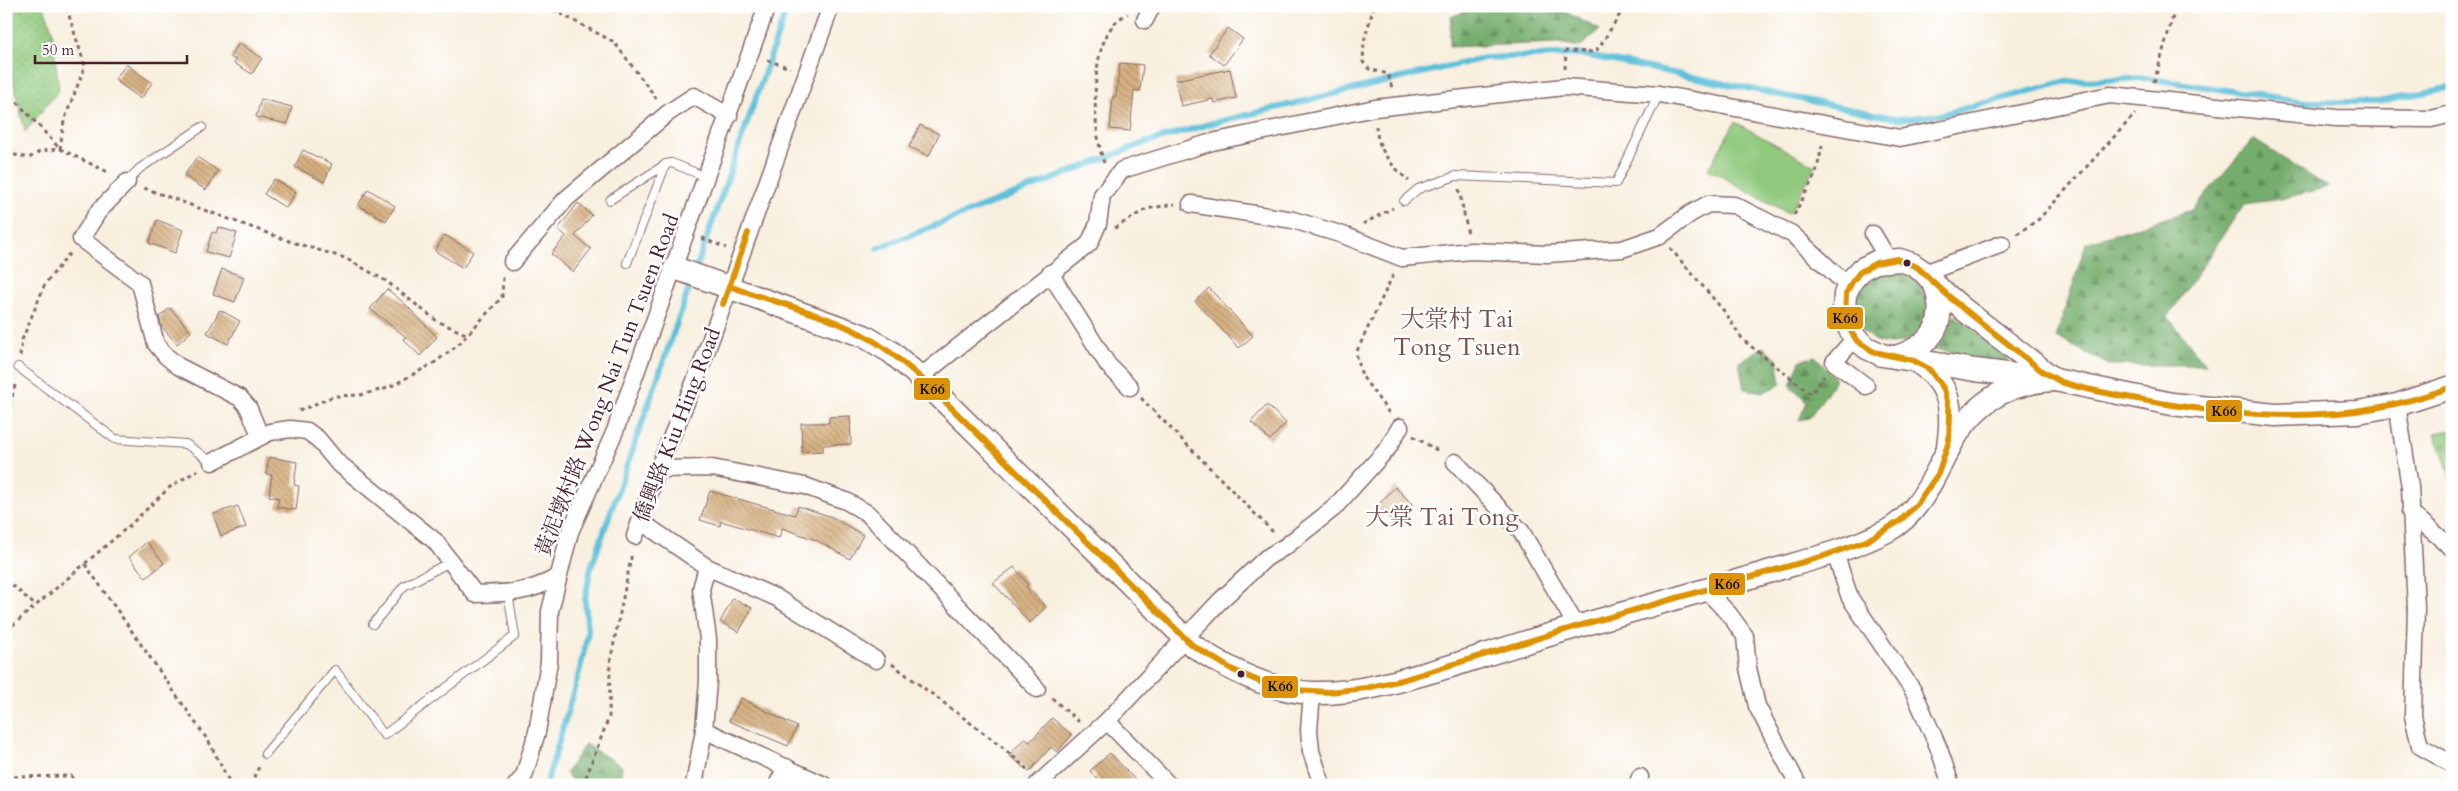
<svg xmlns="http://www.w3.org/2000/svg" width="2458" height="791" font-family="Cardo,'Noto Serif TC',serif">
  <defs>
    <pattern id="grass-dots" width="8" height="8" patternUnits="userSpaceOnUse" patternTransform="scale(1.25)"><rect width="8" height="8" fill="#90c97d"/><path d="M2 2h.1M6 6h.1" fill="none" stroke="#7eac6c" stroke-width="1.8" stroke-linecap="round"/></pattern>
    <pattern id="forest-firs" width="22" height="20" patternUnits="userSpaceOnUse" patternTransform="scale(1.25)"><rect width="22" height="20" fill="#74ad6c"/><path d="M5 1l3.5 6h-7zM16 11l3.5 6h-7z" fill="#618c59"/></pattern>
    <pattern id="cemetery-stones" width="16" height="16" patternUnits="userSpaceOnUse" patternTransform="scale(1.25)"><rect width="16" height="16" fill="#90c97d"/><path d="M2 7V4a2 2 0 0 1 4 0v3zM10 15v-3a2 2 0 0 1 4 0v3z" fill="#7eac6c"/></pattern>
    <pattern id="building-back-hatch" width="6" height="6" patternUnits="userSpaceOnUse" patternTransform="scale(1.25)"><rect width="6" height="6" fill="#d6b180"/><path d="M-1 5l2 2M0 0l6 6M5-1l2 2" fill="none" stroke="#b08f69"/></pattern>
  </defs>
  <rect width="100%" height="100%" fill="#fff"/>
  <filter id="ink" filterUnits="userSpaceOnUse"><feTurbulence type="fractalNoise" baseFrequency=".02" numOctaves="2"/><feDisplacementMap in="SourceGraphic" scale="10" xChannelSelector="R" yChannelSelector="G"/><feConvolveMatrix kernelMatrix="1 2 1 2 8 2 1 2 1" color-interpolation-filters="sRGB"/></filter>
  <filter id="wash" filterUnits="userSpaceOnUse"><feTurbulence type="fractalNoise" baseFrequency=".0096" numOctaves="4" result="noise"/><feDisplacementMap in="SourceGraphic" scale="20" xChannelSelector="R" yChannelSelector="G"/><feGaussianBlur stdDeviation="1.12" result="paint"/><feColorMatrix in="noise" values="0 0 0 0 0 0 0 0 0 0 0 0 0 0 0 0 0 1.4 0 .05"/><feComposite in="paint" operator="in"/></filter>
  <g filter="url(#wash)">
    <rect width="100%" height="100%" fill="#f8efde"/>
    <path fill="url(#grass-dots)" stroke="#6d7454" d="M6 6H44L52 30 59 90 25 132 6 50Z"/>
    <g fill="url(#forest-firs)" stroke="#5f664c">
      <path d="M1479 6H1554L1600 30 1580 47 1559 43 1449 47 1451 17Z"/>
      <path d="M2253 139 2328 187 2281 199 2244 204 2168 317 2206 365H2109L2056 337 2086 243 2192 210Z"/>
      <circle cx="1891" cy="308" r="36"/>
      <path d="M1954 315 2009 358 2003 364 1935 349 1946 337Z"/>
      <path d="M1763 347 1777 358 1781 384 1764 392 1744 389 1739 362Z"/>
      <path d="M1815 356 1835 378C1830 392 1817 405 1809 418L1799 420 1807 402 1790 385 1800 361Z"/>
      <path d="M585 744 622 766 620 785H575L566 773Z"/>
    </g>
    <path fill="url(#cemetery-stones)" stroke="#6d7454" d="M2452 430V482L2435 433Z"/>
    <path fill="#90c97d" stroke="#6d7454" d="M1735 122 1815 166 1789 214 1708 169Z"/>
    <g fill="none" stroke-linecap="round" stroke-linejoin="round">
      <g stroke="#5cc0d9" stroke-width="6">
        <path d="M878 248 1144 143 1213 123 1484 58 1579 54 1899 119 1940 115 2063 82 2145 78 2306 102H2378L2452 87"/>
        <path d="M546 785 580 669 588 632 585 600 590 571 788 6"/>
      </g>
    </g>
    <g id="blocks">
      <g fill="url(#building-back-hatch)">
        <path d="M1228 28 1243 39 1224 65 1209 54Z"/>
        <path d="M239 43 262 58 252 74 234 63 236 60 230 57Z"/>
        <path d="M1120 63 1143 65 1140 91 1134 90 1130 131 1110 129 1113 96H1116Z"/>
        <path d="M126 64 152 83 141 99 115 80Z"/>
        <path d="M1230 69 1236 98 1214 103 1213 99 1181 106 1175 80Z"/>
        <path d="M261 99 292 107 287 124 256 117Z"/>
        <path d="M920 125 939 134 929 156 909 147Z"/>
        <path d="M303 150 332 164 324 182 295 167Z"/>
        <path d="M197 157 218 171 206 190 184 176Z"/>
        <path d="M274 179 296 192 286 208 264 194Z"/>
        <path d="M368 189 395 206 386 221 358 205Z"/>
        <path d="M578 203 592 215 575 236 591 249 573 272 551 254 566 236 558 229Z"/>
        <path d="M157 220 183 230 175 253 149 243Z"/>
        <path d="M218 227 237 233 229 258 206 252 212 232 216 233Z"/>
        <path d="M445 235 473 252 463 268 435 251Z"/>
        <path d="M222 269 244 277 235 302 213 294Z"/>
        <path d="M1209 288 1253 336 1239 348 1195 301Z"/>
        <path d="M387 289 404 303 437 337 420 356 403 339 406 337 370 309Z"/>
        <path d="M170 308 191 332 177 344 162 327 159 317Z"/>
        <path d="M220 310 240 321 228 344 207 333Z"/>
        <path d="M1267 405 1286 423 1270 440 1251 422Z"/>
        <path d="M850 416 851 444 823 445V451L802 452 801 423H829V417Z"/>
        <path d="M269 457 297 462 294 485 299 486 296 510 277 507 279 498 269 496 272 475 266 474Z"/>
        <path d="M1395 487 1412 504 1394 522 1377 506Z"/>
        <path d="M710 491 795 515 798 506 832 517 863 535 850 559 816 540 782 528 779 538 721 521 720 526 700 520Z"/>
        <path d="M238 506 246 527 221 536 213 514Z"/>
        <path d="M147 542 164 563 146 578 129 557Z"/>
        <path d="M1014 567 1028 585 1026 586 1046 607 1030 623 993 583Z"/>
        <path d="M733 598 752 608 739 632 720 622Z"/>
        <path d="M741 698 797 727 788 746 729 721Z"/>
        <path d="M1052 718 1072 735 1057 752 1051 747 1029 772 1009 755 1025 738 1030 742Z"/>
        <path d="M1110 753 1140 785H1103L1090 771Z"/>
      </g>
    </g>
  </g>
  <g filter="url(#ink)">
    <use href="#blocks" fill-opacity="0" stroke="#87686a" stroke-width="1"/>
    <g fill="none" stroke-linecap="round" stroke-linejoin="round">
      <defs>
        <g id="lane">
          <path d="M127 182 139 169 202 127"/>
          <path d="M610 200 666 164 672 163 706 177"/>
          <path d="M1404 201 1418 189 1456 176 1616 183 1659 94"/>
          <path d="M627 263 666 164"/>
          <path d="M18 367 115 439 186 444 212 462"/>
          <path d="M373 624 404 586 450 562"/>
          <path d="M265 754 335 670 384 735 515 636 508 593"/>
        </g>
        <g id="street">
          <path d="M1145 20 1152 6"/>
          <path d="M127 182 98 212 81 239 140 283 156 344 166 356 178 366 240 398 248 407 260 435"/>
          <path d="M1191 204 1293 220 1343 235 1402 258 1471 251 1547 254 1622 249 1660 236 1690 214 1708 204 1734 205 1792 234 1849 287"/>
          <path d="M1873 234 1888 259"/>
          <path d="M512 262 566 199 668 113 694 96 729 116"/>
          <path d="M1050 273 1108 365 1130 387"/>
          <path d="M1925 273 2002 244"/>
          <path d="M1855 338 1834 362 1866 386"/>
          <path d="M920 377 1089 244 1098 224 1102 195 1122 170 1212 142 1375 108 1564 87 1659 94 1900 138 2110 95 2336 118 2431 119 2452 114"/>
          <path d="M2397 405 2410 487 2416 608 2413 716 2420 746 2452 764"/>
          <path d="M212 462 270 432 290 429 307 431 318 439 337 462 435 541 475 594C510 593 526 594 558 577"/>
          <path d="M1455 462 1521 531 1577 627"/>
          <path d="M658 469 712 468 805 486 846 501 867 513 887 533 1037 689"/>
          <path d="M2410 512 2452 548"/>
          <path d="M640 521 707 567 777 598 876 660"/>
          <path d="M635 536 658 469 700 369 831 6"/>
          <path d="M1835 553 1850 598 1914 692 1939 749 1951 785"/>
          <path d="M1706 590 1729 614 1745 636 1748 668 1757 706 1798 785"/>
          <path d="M1312 693 1309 730 1311 751 1322 785"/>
          <path d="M1107 721 1169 785"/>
          <path d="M704 730 824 785"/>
          <path d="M516 785 524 776 537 732 549 662 550 611 570 532 615 431 767 6"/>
          <path d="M694 785 704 730 708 681V639L701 589 707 567"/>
          <path d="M777 785 786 767"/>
          <path d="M1037 785 1107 721 1220 601 1266 558 1286 546 1334 508 1388 448 1400 427"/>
          <path d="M1637 785 1640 777"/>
        </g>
        <g id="secondary">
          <path d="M675 268 864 336 891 352 920 377 1192 645C1227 669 1270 691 1313 693 1360 694 1406 679 1451 666 1492 653 1534 639 1576 627 1640 608 1704 591 1768 572 1808 560 1850 550 1887 531 1919 514 1932 480 1948 450 1971 405 2004 382 2055 380"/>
          <path d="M1896 357C1933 345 1948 323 1935 285"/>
          <path d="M1914 360C1950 381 1954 408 1948 446"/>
          <path d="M2055 380 1963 309 1935 285 1925 273 1912 264 1900 260 1876 262 1862 269 1852 280 1845 294 1844 309 1847 324 1855 338 1867 348 1882 355 1975 370 2055 380 2172 404 2275 415 2358 412 2397 405 2452 387"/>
        </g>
      </defs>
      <use href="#lane" stroke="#87686a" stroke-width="10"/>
      <use href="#street" stroke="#87686a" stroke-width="19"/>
      <use href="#secondary" stroke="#87686a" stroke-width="25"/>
      <g stroke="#87686a" stroke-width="3" stroke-dasharray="4 4" stroke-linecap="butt">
        <path d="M546 6 614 42 657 99"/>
        <path d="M1374 6 1364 41 1363 62 1369 69 1388 74 1392 88"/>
        <path d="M767 60 790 68"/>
        <path d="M1565 69 1566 51 1594 52 1599 48 1625 6"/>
        <path d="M2154 82 2176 6"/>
        <path d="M6 90 60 149 110 173"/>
        <path d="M1376 126C1378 151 1391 165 1409 181"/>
        <path d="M60 149 64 121 85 66 66 6"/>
        <path d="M6 153 29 158 41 151 59 149"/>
        <path d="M1104 163C1092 129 1086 30 1128 14"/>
        <path d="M144 188 289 241 345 258 386 281 437 321 468 335"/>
        <path d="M1459 189 1468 234"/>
        <path d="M1794 215 1816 173 1823 142"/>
        <path d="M1363 224 1393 208"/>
        <path d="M1115 228 1146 209 1175 204"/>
        <path d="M2017 234 2039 219 2135 114"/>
        <path d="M702 238 726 248"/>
        <path d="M1670 248 1724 311 1743 340 1811 394 1824 376"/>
        <path d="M20 356 22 340 45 284 70 253"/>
        <path d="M1141 398 1274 533"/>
        <path d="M299 411 334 396 360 395 388 388 434 363 458 345 502 297 503 277"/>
        <path d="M1389 413 1362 376 1356 353 1394 273"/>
        <path d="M6 420 16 382"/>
        <path d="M1413 436 1440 452"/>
        <path d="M85 564 209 742 231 785"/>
        <path d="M6 580 36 606"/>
        <path d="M6 631 129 526 170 487 198 470"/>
        <path d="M892 664 1001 746 1027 769"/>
        <path d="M1052 698 1079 722"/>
        <path d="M6 777 71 776 82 785"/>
        <path d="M250 785 260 765"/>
        <path d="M583 785 609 717 610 663 632 553"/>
      </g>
      <use href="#lane" stroke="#fff" stroke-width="8"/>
      <use href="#street" stroke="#fff" stroke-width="16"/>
      <use href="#secondary" stroke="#fff" stroke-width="22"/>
      <defs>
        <g id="bus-1">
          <path d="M729 286C776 303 828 314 872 340 889 350 905 364 920 377L1192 645 1233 670 1263 683 1295 690 1329 692 1366 688 1402 680 1578 626 1821 557 1866 541 1900 521 1917 504 1938 474 1949 441 1950 414 1944 389 1929 369 1912 360 1874 352 1857 341 1850 330 1845 318 1846 294 1852 282 1860 272 1876 263 1897 259 1917 267 1954 301 2042 371 2061 382 2082 388C2175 408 2280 425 2375 408 2401 404 2426 396 2452 387"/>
          <path d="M723 304 748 233"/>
        </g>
      </defs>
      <use href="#bus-1" stroke="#fff" stroke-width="10"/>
      <use href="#bus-1" stroke="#dd9206" stroke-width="6"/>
    </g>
  </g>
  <g fill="#4a1f2b" stroke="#fff" stroke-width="2">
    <circle cx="1907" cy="263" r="4.5"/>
    <circle cx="1241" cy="674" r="4.5"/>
  </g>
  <g text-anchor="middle" stroke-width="5" stroke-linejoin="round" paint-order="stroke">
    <g font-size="21" fill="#4a1f2b" stroke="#fff">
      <text transform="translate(607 385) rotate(-69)" y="7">黃泥墩村路 Wong Nai Tun Tsuen Road</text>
      <text transform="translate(677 425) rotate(-69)" y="7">僑興路 Kiu Hing Road</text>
    </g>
    <g font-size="24" fill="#7b5249" stroke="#fff">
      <text x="1457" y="327">大棠村 Tai<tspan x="1457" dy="28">Tong Tsuen</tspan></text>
      <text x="1442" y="525">大棠 Tai Tong</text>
    </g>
  </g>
  <g stroke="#fff" stroke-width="2">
    <rect x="1826" y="306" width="38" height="24" rx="5" fill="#dd9206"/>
    <rect x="913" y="377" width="38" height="24" rx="5" fill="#dd9206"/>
    <rect x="2205" y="399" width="38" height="24" rx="5" fill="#dd9206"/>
    <rect x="1708" y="572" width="38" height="24" rx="5" fill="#dd9206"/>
    <rect x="1261" y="675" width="38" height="24" rx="5" fill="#dd9206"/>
  </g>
  <g font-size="14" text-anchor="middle" font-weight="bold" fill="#111">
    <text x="1845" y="323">K66</text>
    <text x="932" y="394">K66</text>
    <text x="2224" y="416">K66</text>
    <text x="1727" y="589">K66</text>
    <text x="1280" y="691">K66</text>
  </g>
  <rect width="2458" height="791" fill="none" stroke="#fff" stroke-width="25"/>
  <path d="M35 55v8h152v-8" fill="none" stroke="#4a1f2b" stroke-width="2.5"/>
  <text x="42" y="55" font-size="15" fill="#4a1f2b" stroke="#ffffff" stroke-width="4" paint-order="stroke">50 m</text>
</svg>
